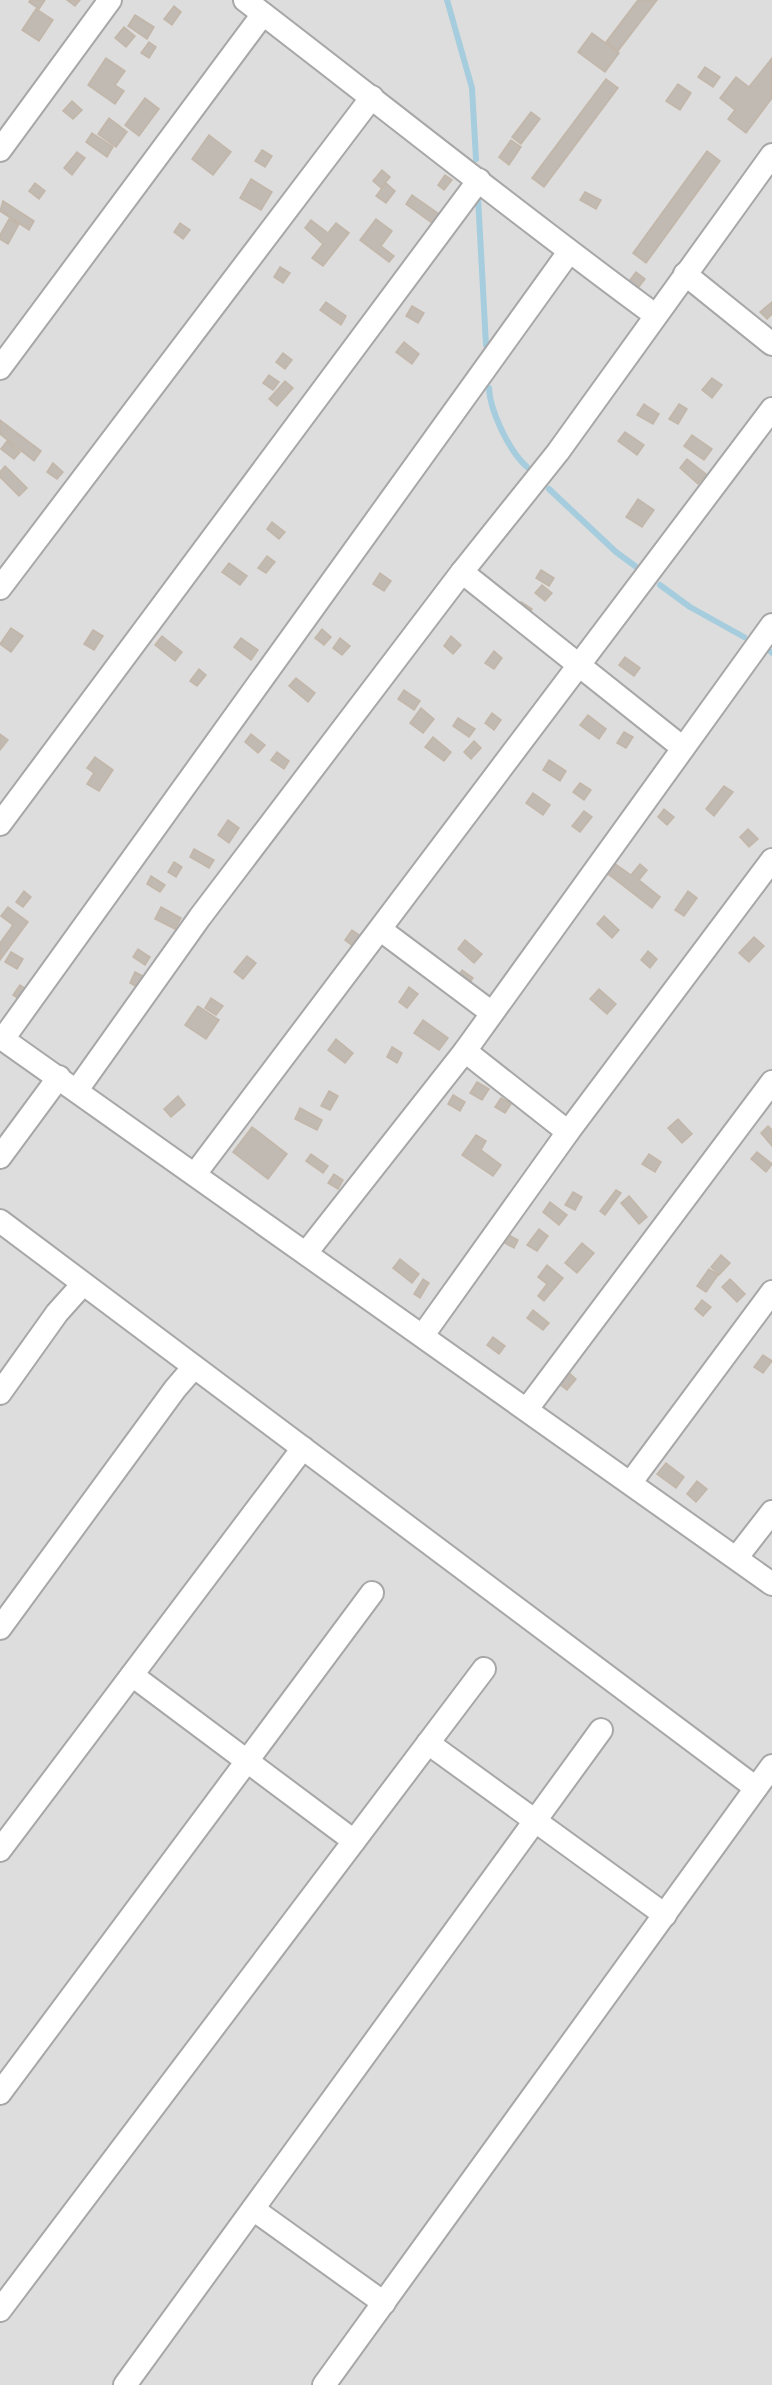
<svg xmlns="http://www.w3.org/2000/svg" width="772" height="2385" font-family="Rubik,sans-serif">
  <rect width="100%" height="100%" fill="#f0eee6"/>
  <rect fill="#dedddd" x="0" y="0" width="772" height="2385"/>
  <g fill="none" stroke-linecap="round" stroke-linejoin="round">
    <g stroke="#a6cdde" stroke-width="6">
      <path d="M447 0 472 88 476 159"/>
      <path d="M478 197 486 345"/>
      <path d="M489 388C490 411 509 451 527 467"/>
      <path d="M549 489 616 552 635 566"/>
      <path d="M660 585 690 607 744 637"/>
      <path d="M771 652 772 653"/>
    </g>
  </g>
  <g fill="#c1bab2" stroke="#c2b6a8" stroke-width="1.5">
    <path d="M30 0H45L39 9 29 2Z"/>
    <path d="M67 0H80L75 6Z"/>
    <path d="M638 0H657L618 51 606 42Z"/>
    <path d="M174 6 181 12 172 25 164 19Z"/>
    <path d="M36 9 53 20 39 41 22 30Z"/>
    <path d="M135 15 154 27 147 39 128 26Z"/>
    <path d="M124 27 135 36 126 47 115 38Z"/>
    <path d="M592 33 619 53 605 72 578 52Z"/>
    <path d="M149 42 156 47 149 58 141 53Z"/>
    <path d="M106 58 125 71 115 85 124 91 115 104 88 85Z"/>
    <path d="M772 58V98L746 133 728 119 735 110 720 98 736 77 749 87Z"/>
    <path d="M705 67 720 77 713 87 698 77Z"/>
    <path d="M606 79 618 88 544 187 532 178Z"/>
    <path d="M678 84 691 93 680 110 666 101Z"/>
    <path d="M145 98 159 109 139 136 125 125Z"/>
    <path d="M72 101 82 110 73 119 63 111Z"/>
    <path d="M531 112 540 119 521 144 512 137Z"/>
    <path d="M109 118 127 132 116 147 98 134Z"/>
    <path d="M92 133 113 147 107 157 86 142Z"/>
    <path d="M209 135 231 152 213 175 192 159Z"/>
    <path d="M511 140 521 147 509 165 499 157Z"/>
    <path d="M262 150 272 156 265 167 255 161Z"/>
    <path d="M707 151 720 161 646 263 633 253Z"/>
    <path d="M77 152 85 158 72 175 64 168Z"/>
    <path d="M382 170 390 177 381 188 373 181Z"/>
    <path d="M445 175 452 180 444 190 438 185Z"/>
    <path d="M251 179 272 192 261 210 240 198Z"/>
    <path d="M35 183 45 191 39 199 29 191Z"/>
    <path d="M386 183 395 191 386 203 376 196Z"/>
    <path d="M585 192 601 200 596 209 580 200Z"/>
    <path d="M412 195 439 214 432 223 406 204Z"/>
    <path d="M3 201 34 221 29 230 0 211Z"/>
    <path d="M9 219 19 224 8 244 0 239V235Z"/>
    <path d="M376 219 392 231 381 246 394 256 389 262 360 240Z"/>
    <path d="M311 220 328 233 336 223 349 233 323 266 312 258 323 244 305 228Z"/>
    <path d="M180 223 190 230 183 239 174 232Z"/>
    <path d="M280 267 290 273 283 283 274 277Z"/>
    <path d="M636 272 645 279 632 296 623 289Z"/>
    <path d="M326 302 346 316 341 325 320 310Z"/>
    <path d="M772 302V314L767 319 760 312Z"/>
    <path d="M412 306 424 313 418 323 406 316Z"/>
    <path d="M404 342 419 354 412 364 396 352Z"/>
    <path d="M283 353 292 360 285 369 276 362Z"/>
    <path d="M269 375 279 382 273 390 263 383Z"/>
    <path d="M712 378 722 385 712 398 702 390Z"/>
    <path d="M285 381 293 388 277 406 269 399Z"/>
    <path d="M644 404 659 414 653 424 637 415Z"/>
    <path d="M679 404 687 409 678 424 669 419Z"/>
    <path d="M0 420 41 451 34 461 0 434Z"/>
    <path d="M625 432 644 445 637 455 618 441Z"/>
    <path d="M692 435 712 449 704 460 684 446Z"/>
    <path d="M7 441 20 452 14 459 1 449Z"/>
    <path d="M687 459 706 474 698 484 680 468Z"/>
    <path d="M53 463 63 472 57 479 47 472Z"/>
    <path d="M5 466 27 488 19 496 0 477V472Z"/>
    <path d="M638 499 654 510 642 527 626 517Z"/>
    <path d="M272 522 285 532 279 539 267 529Z"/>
    <path d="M267 556 275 562 266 573 258 568Z"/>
    <path d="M229 563 247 576 240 585 222 572Z"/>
    <path d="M541 570 554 578 549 586 536 578Z"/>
    <path d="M380 573 391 581 384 591 373 584Z"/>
    <path d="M542 585 552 593 545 601 535 593Z"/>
    <path d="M521 602 532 609 528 615 517 608Z"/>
    <path d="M11 628 23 636 11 652 0 644Z"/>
    <path d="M322 629 331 637 324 645 315 638Z"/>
    <path d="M93 630 103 636 94 650 84 644Z"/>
    <path d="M162 636 182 652 175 661 155 645Z"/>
    <path d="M451 636 461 645 453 654 444 646Z"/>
    <path d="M241 638 258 650 251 660 234 647Z"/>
    <path d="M340 638 350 646 342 655 333 648Z"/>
    <path d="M494 651 502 658 494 669 485 663Z"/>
    <path d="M625 657 640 668 634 676 619 665Z"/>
    <path d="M199 669 206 675 197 686 190 681Z"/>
    <path d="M296 678 315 693 308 702 289 686Z"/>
    <path d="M404 690 420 701 414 710 398 699Z"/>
    <path d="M421 708 434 719 423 733 410 723Z"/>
    <path d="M492 713 501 720 494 730 485 723Z"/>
    <path d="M588 715 606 729 599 739 580 725Z"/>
    <path d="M458 718 475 729 469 737 453 726Z"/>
    <path d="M624 732 633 737 626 748 617 743Z"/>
    <path d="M0 734 8 740 0 750Z"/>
    <path d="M251 734 265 745 258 753 245 742Z"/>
    <path d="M433 737 451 752 444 761 425 747Z"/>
    <path d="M474 741 481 748 471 759 464 752Z"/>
    <path d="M277 752 289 761 284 769 271 760Z"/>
    <path d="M95 757 113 770 99 791 87 784 94 773 87 768Z"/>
    <path d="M549 760 566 771 560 781 543 770Z"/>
    <path d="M580 783 591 790 584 800 573 792Z"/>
    <path d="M724 786 733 792 714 816 706 809Z"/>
    <path d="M533 793 550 805 543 815 526 803Z"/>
    <path d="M664 809 674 817 667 825 658 817Z"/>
    <path d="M584 811 592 817 580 832 572 826Z"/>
    <path d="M228 820 239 828 229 843 218 835Z"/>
    <path d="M748 829 758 839 749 847 740 837Z"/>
    <path d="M194 849 214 860 209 868 190 857Z"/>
    <path d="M174 862 182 867 176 877 168 872Z"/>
    <path d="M614 863 631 875 640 864 647 870 639 880 660 897 652 908 607 873Z"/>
    <path d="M151 876 165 885 160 892 147 884Z"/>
    <path d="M24 891 31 897 23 907 16 902Z"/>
    <path d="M688 891 697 898 684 916 675 910Z"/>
    <path d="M8 907 28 922 0 960V943L13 925 1 916Z"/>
    <path d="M161 907 181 918 175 929 155 919Z"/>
    <path d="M604 916 619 930 612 938 597 924Z"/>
    <path d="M352 930 362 937 354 947 345 940Z"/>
    <path d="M754 937 764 946 749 962 739 953Z"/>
    <path d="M465 940 482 954 474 963 458 949Z"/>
    <path d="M138 949 150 957 145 965 133 957Z"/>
    <path d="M648 951 657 959 650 968 641 960Z"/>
    <path d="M11 952 23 959 17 969 5 962Z"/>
    <path d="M247 956 256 963 243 979 234 972Z"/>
    <path d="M462 970 473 978 468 985 458 977Z"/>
    <path d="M135 972 143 976 137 987 130 983Z"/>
    <path d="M20 985 29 991 22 1001 13 995Z"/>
    <path d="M409 987 418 994 407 1008 399 1002Z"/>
    <path d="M599 989 616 1004 607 1014 590 999Z"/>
    <path d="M211 998 223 1006 216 1015 205 1008Z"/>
    <path d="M198 1006 219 1020 206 1039 185 1025Z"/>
    <path d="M423 1020 448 1038 439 1050 414 1033Z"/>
    <path d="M336 1039 353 1053 345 1063 328 1050Z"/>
    <path d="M392 1047 402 1053 397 1063 387 1057Z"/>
    <path d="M477 1082 489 1089 482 1100 470 1093Z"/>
    <path d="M329 1091 338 1096 330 1110 321 1106Z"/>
    <path d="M453 1095 465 1102 460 1111 448 1104Z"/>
    <path d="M178 1096 185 1105 171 1117 164 1109Z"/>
    <path d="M501 1098 511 1104 505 1113 495 1107Z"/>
    <path d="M300 1108 322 1120 317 1130 295 1119Z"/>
    <path d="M678 1119 692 1134 682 1143 668 1128Z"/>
    <path d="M768 1126 772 1130V1146L761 1133Z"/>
    <path d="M252 1127 287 1154 268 1179 233 1152Z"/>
    <path d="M476 1135 486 1141 481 1150 501 1165 493 1176 462 1155Z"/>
    <path d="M757 1152 772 1164 766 1172 751 1159Z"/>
    <path d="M311 1154 328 1166 323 1173 306 1161Z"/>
    <path d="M649 1154 661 1162 655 1172 642 1164Z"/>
    <path d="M334 1174 343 1180 338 1189 328 1183Z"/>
    <path d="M616 1190 621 1193 605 1215 600 1211Z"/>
    <path d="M573 1192 582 1197 575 1210 565 1205Z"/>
    <path d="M629 1196 647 1217 639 1224 621 1203Z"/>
    <path d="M550 1202 567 1215 559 1225 543 1212Z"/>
    <path d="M539 1229 548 1236 537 1251 527 1245Z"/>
    <path d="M507 1234 518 1240 514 1248 503 1242Z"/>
    <path d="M582 1243 594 1253 577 1273 565 1263Z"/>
    <path d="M721 1255 730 1263 719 1275 711 1267Z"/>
    <path d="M400 1259 419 1274 412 1283 393 1268Z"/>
    <path d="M547 1265 563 1278 544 1301 538 1296 547 1284 538 1277Z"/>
    <path d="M709 1269 718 1275 706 1292 697 1286Z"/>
    <path d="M423 1279 429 1283 420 1298 414 1294Z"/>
    <path d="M730 1279 745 1294 737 1302 722 1287Z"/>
    <path d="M702 1300 711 1307 703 1316 695 1309Z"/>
    <path d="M533 1310 549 1323 543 1330 527 1318Z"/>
    <path d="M493 1337 505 1346 499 1354 487 1345Z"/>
    <path d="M763 1355 772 1361 763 1373 754 1367Z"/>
    <path d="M567 1371 576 1379 567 1390 558 1383Z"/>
    <path d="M666 1463 684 1477 676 1488 657 1474Z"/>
    <path d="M697 1481 707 1489 696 1502 687 1494Z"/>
  </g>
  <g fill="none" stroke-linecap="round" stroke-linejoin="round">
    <defs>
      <g id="street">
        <path d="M245 0C382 105 516 213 655 315"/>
        <path d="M0 150 110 0"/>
        <path d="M685 274 772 344"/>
        <path d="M0 368 263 14"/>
        <path d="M462 572 683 748"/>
        <path d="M0 588 372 97"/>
        <path d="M0 824 479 180"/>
        <path d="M381 930 492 1013"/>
        <path d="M0 1037 772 1584"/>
        <path d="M3 1039 569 252"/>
        <path d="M465 1051 568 1132"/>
        <path d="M77 1090 200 917 462 572 558 452 772 155"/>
        <path d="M0 1157 59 1077"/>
        <path d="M195 1174 772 409"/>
        <path d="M0 1221 756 1788"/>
        <path d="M306 1253 465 1051 772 625"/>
        <path d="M423 1335 568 1132 772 860"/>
        <path d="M0 1393 57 1313 83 1284"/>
        <path d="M527 1409 772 1082"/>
        <path d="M631 1482 772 1292"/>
        <path d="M737 1557 772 1512"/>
        <path d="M0 1628 175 1389 194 1367"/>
        <path d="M132 1675 354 1841"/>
        <path d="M428 1743 665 1915"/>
        <path d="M0 1850 303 1448"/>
        <path d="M0 2093 372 1593"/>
        <path d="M253 2209 384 2303"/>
        <path d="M0 2310 484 1669"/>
        <path d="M125 2385 601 1730"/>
        <path d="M324 2385 772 1766"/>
      </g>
    </defs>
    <use href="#street" stroke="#a7a7a7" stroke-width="26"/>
    <use href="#street" stroke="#fff" stroke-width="22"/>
  </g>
</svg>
